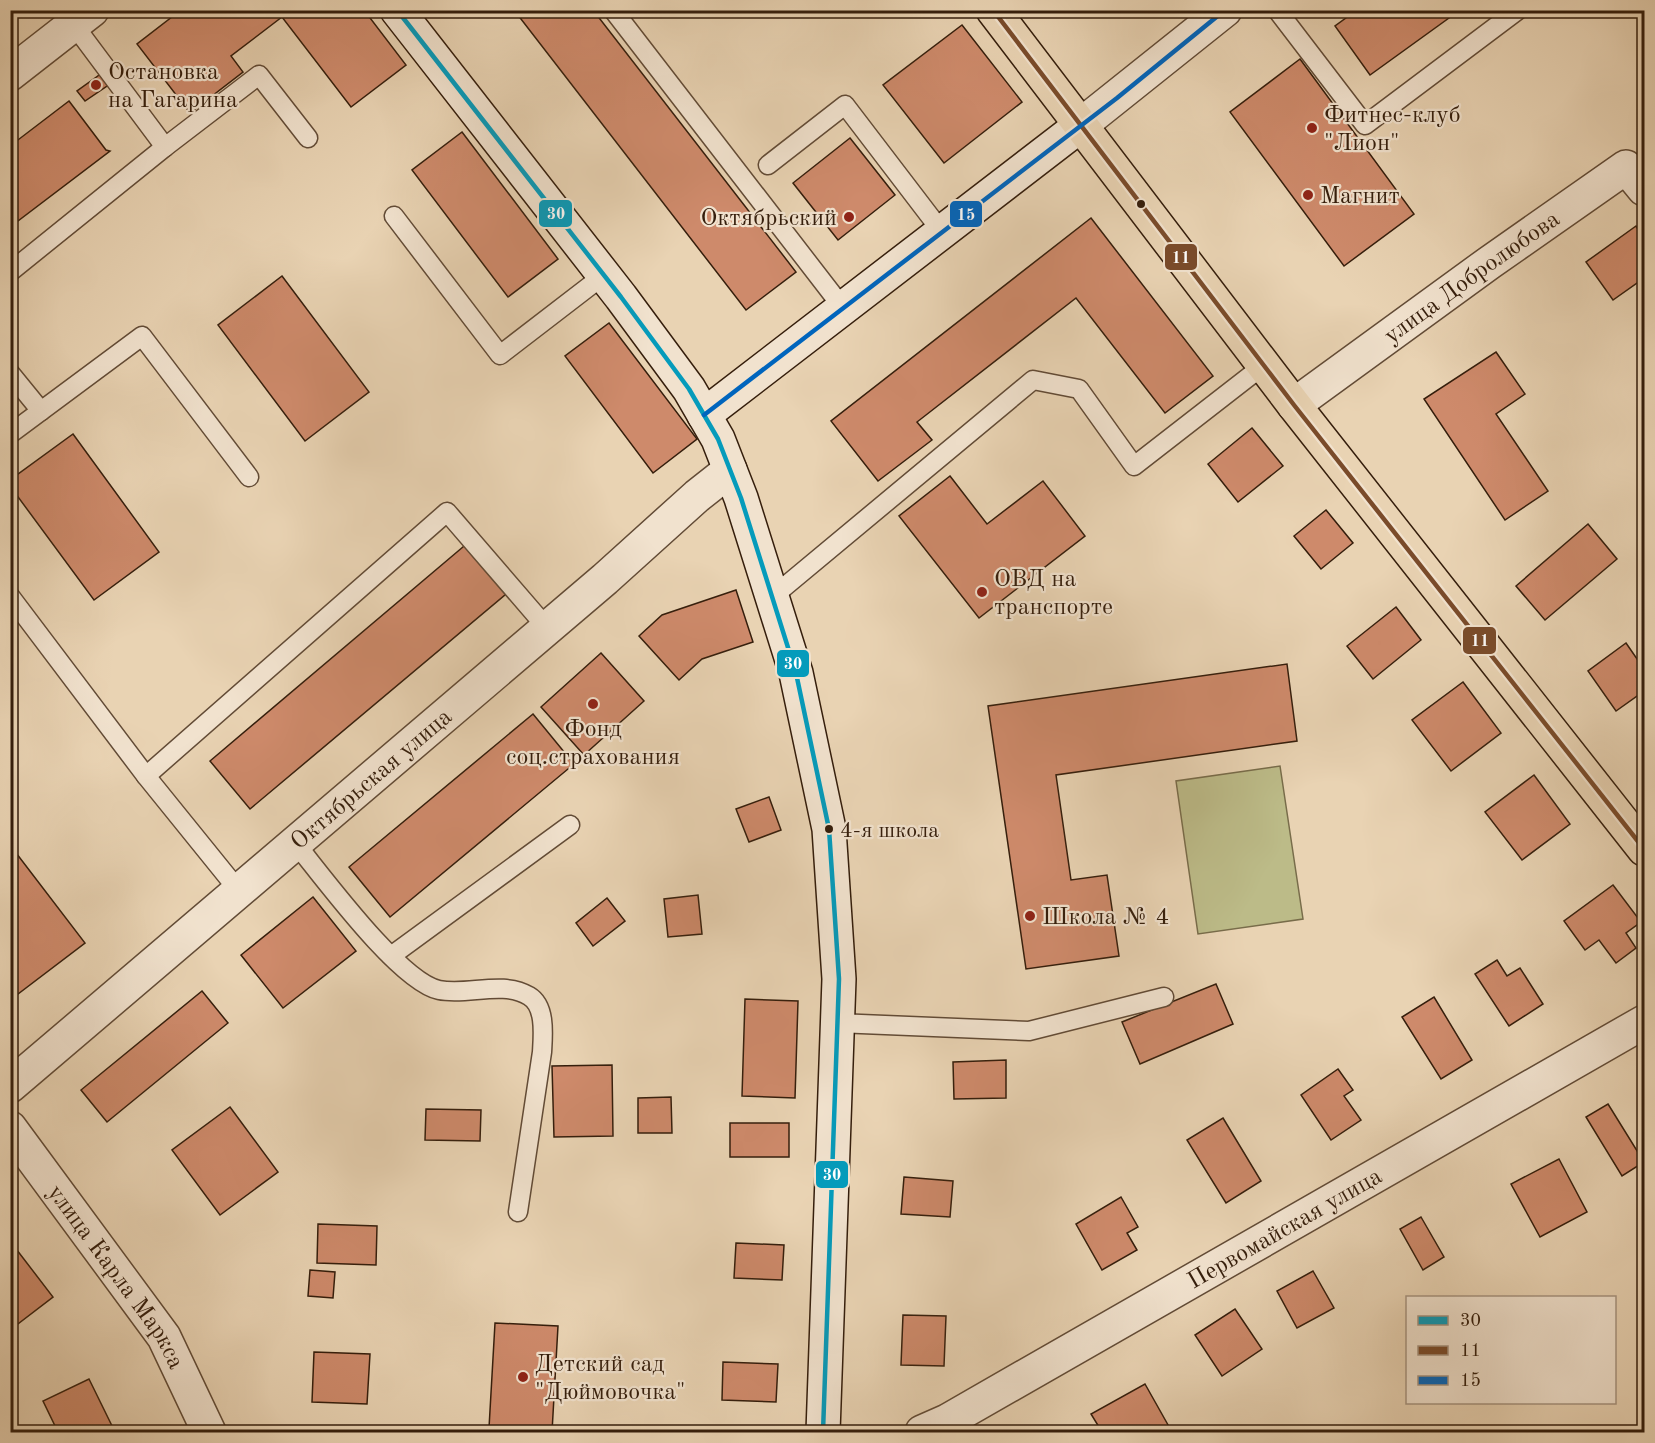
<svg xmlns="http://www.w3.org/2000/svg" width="1655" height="1443" font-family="'Old Standard TT',serif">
  <rect width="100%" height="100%" fill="#e9d3b3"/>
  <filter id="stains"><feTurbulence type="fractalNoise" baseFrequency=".00333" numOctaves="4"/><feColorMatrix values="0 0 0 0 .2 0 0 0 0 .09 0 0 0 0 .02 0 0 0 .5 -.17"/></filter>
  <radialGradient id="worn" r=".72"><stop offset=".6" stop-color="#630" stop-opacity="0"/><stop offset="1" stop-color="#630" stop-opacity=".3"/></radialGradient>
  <path fill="#bcbb88" stroke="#786c4a" stroke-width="1.5" d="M1280 766 1303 919 1198 934 1176 781Z"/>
  <g fill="#ce8a6b" stroke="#351e0c" stroke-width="1.5">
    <path d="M181 10H364L406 65 351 107 282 17 231 56 243 72 190 113 137 44Z"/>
    <path d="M514 10H593L796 272 746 310Z"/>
    <path d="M1357 10H1460L1370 75 1335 26Z"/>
    <path d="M962 25 1022 102 944 163 883 85Z"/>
    <path d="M1300 59 1414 214 1344 266 1230 112Z"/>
    <path d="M102 73 110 84 85 101 77 91Z"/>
    <path d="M69 101 106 150 110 151 10 227V146Z"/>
    <path d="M462 132 558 259 508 297 412 170Z"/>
    <path d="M850 138 895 195 838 240 793 183Z"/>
    <path d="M1091 218 1213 376 1165 413 1076 298 917 422 932 440 878 481 831 421Z"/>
    <path d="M1636 226 1644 239V278L1613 300 1586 262Z"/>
    <path d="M282 276 369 392 305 441 218 325Z"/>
    <path d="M609 323 697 439 653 473 565 356Z"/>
    <path d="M1496 352 1525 394 1496 414 1548 491 1505 520 1424 399Z"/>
    <path d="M1252 428 1283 466 1238 502 1208 464Z"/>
    <path d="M73 434 159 552 94 600 10 486V480Z"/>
    <path d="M950 476 987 524 1043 481 1085 536 979 618 899 516Z"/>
    <path d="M1326 510 1353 543 1321 569 1294 536Z"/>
    <path d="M1588 524 1617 559 1545 620 1516 586Z"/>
    <path d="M470 541 511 590 250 809 210 761Z"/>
    <path d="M736 590 753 642 702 659 679 680 639 636 662 615Z"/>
    <path d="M1396 607 1421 640 1373 679 1347 646Z"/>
    <path d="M1626 643 1644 669V691L1616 711 1588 671Z"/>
    <path d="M601 653 644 701 584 755 541 707Z"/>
    <path d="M1287 664 1297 741 1056 775 1071 880 1107 875 1119 956 1026 969 988 706Z"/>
    <path d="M1463 682 1501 733 1451 771 1412 720Z"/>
    <path d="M533 714 574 764 390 917 349 867Z"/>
    <path d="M1534 775 1570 824 1522 860 1485 812Z"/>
    <path d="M769 797 781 830 749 842 736 809Z"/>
    <path d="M10 845 85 943 18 994 10 985Z"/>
    <path d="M1613 885 1641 922 1626 933 1636 948 1616 963 1599 940 1585 950 1564 921Z"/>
    <path d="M698 895 702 934 668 937 664 899Z"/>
    <path d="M313 897 356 951 283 1008 241 955Z"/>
    <path d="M607 898 625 921 593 946 576 923Z"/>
    <path d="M1497 960 1507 976 1520 968 1543 1004 1509 1026 1475 974Z"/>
    <path d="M1216 984 1233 1024 1140 1064 1122 1022Z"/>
    <path d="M202 991 228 1023 107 1122 81 1090Z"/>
    <path d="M1434 997 1472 1060 1441 1079 1402 1017Z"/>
    <path d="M745 999 798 1001 795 1098 742 1096Z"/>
    <path d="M1006 1060V1098L954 1099 953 1062Z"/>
    <path d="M612 1065 613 1136 554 1137 552 1066Z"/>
    <path d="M1338 1069 1353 1090 1344 1096 1361 1120 1331 1140 1301 1095Z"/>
    <path d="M671 1097 672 1133H638V1098Z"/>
    <path d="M1608 1104 1644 1162 1622 1176 1586 1117Z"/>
    <path d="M230 1107 278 1172 220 1215 172 1150Z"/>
    <path d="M426 1109 481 1110 480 1141 425 1140Z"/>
    <path d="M1223 1118 1261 1181 1226 1203 1187 1140Z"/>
    <rect x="730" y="1123" width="59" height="34"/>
    <path d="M1559 1159 1587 1212 1540 1237 1511 1184Z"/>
    <path d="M904 1177 953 1181 950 1217 901 1214Z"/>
    <path d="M1121 1197 1138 1227 1127 1233 1137 1250 1102 1270 1076 1224Z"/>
    <path d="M1421 1217 1444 1257 1423 1270 1400 1229Z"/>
    <path d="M318 1224 377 1226 376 1265 317 1263Z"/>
    <path d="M10 1241 53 1297 10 1330Z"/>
    <path d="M736 1243 784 1245 782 1280 734 1278Z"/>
    <path d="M310 1270 335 1272 333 1298 308 1296Z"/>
    <path d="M1313 1271 1334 1308 1297 1328 1277 1291Z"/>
    <path d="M1235 1309 1262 1349 1222 1376 1195 1335Z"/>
    <path d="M903 1315 946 1316 944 1366 901 1365Z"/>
    <path d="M495 1323 558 1326 552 1432 489 1428Z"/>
    <path d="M314 1352 370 1354 367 1404 312 1402Z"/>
    <path d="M723 1362 778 1364 776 1402 722 1400Z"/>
    <path d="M89 1379 115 1432H58L43 1401Z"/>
    <path d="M1145 1384 1172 1432H1102L1091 1414Z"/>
  </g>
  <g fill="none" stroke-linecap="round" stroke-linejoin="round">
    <defs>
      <g id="service">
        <path d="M613 10 843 308"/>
        <path d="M1277 10 1365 125 1518 10"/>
        <path d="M165 147 259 75 308 138"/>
        <path d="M768 165 845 105 942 232"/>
        <path d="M394 216 500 355 604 275"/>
        <path d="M10 272 165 147 74 25"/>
        <path d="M10 373 41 411"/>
        <path d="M10 434 142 336 249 477"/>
        <path d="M10 596 146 776 239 891"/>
        <path d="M771 598 1033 380 1079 389 1134 466 1264 365"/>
        <path d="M146 776 447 512 547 628"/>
        <path d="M296 844C323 877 400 982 439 990 468 996 502 980 529 996 546 1006 543 1035 542 1052L518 1212"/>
        <path d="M391 956 570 825"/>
        <path d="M837 1023 1029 1031 1164 997"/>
      </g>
      <g id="minor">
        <path d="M1081 125 1225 10"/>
        <path id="s1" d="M1294 405 1489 263 1626 167 1644 189"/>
        <path id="s2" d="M10 1086 605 579 697 496 730 470"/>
        <path id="s3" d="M10 1128 164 1337 209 1432"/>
        <path id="s4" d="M922 1432 947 1421 1644 1022"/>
      </g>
      <path id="tertiary" d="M10 74 92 10"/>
      <g id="secondary">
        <path d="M397 10 621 297 689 389 718 439 741 498 796 673 829 829 839 979 823 1432"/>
        <path d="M704 415 1081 125"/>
      </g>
      <path id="primary" d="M993 10 1294 405 1644 849"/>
    </defs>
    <use href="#service" stroke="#624b36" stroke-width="21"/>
    <use href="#minor" stroke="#624b36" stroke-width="36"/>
    <use href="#tertiary" stroke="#624b36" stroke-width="36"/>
    <use href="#secondary" stroke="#351e0c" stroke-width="36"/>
    <use href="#primary" stroke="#351e0c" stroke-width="36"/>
    <use href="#service" stroke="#f1e2ce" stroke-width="18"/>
    <use href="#minor" stroke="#f1e2ce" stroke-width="33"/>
    <use href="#tertiary" stroke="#f1e2ce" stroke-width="33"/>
    <use href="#secondary" stroke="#f1e2ce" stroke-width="33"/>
    <use href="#primary" stroke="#e9d3b3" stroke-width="33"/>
    <defs>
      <path id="bus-1" d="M397 10 621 297 689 389 718 439 741 498 796 673 829 829 839 979 823 1432"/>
      <path id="bus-2" d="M993 10 1294 405 1644 849"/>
      <path id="bus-3" d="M704 415 1117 98 1225 10"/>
    </defs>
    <use href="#bus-1" stroke="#f1e2ce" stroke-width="9"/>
    <use href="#bus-2" stroke="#f1e2ce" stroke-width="9"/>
    <use href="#bus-3" stroke="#f1e2ce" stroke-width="9"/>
    <use href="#bus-1" stroke="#059bbb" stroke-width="4.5"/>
    <use href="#bus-2" stroke="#7a4b2a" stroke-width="4.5"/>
    <use href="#bus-3" stroke="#0065bd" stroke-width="4.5"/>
  </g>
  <g fill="#8f2418" stroke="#f1e2ce" stroke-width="2">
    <circle cx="96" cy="85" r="6"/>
    <circle cx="1312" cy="128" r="6"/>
    <circle cx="1308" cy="195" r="6"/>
    <circle cx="849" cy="217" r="6"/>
    <circle cx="982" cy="592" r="6"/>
    <circle cx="593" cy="704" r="6"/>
    <circle cx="1030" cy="916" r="6"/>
    <circle cx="523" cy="1377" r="6"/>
  </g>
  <g fill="#351e0c" stroke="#f1e2ce" stroke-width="2">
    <circle cx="1141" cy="204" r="5"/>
    <circle cx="829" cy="829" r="5"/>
  </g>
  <g text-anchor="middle" stroke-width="4.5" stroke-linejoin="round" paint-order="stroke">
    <g font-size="22" fill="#351e0c" stroke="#f1e2ce" text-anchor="start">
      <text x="840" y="837">4-я школа</text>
    </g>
    <g font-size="24" fill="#351e0c" stroke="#f1e2ce" text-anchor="start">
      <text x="108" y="79">Остановка<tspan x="108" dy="28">на Гагарина</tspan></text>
      <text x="1324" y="122">Фитнес-клуб<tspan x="1324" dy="28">"Лион"</tspan></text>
      <text x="1320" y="203">Магнит</text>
      <text x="837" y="225" text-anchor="end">Октябрьский</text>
      <text x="994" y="586">ОВД на<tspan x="994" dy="28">транспорте</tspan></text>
      <text x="593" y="736" text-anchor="middle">Фонд<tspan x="593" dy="28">соц.страхования</tspan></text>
      <text x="1042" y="924">Школа № 4</text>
      <text x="535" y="1371">Детский сад<tspan x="535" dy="28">"Дюймовочка"</tspan></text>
    </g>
    <g font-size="24" fill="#351e0c" stroke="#f1e2ce">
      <text dy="8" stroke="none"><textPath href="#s1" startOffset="219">улица Добролюбова</textPath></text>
      <text dy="8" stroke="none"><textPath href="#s2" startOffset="474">Октябрьская улица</textPath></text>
      <text dy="8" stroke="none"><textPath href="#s4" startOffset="416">Первомайская улица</textPath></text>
      <text dy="8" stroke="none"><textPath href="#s3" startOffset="183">улица Карла Маркса</textPath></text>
    </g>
  </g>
  <g stroke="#f1e2ce" stroke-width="2">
    <rect x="538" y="199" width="35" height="29" rx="6" fill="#059bbb"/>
    <rect x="949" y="200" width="34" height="28" rx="6" fill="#0065bd"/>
    <rect x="1164" y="243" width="34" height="28" rx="6" fill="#7a4b2a"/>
    <rect x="1462" y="626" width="35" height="29" rx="6" fill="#7a4b2a"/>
    <rect x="776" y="649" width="34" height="29" rx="6" fill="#059bbb"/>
    <rect x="815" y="1160" width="34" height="29" rx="6" fill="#059bbb"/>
  </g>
  <g font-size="16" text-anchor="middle" font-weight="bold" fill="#fff">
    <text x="556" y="219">30</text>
    <text x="966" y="220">15</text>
    <text x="1181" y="263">11</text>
    <text x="1480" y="646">11</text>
    <text x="793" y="669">30</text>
    <text x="832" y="1180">30</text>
  </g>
  <rect width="1655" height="1443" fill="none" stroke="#e9d3b3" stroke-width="36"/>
  <rect x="12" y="12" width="1631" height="1419" fill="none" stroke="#351e0c" stroke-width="3"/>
  <rect x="18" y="18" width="1619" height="1407" fill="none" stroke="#351e0c" stroke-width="1.5"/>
  <rect x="1406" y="1296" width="210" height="108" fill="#f1e2ce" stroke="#a69480" stroke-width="1.5"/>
  <rect x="1418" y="1316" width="30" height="9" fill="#059bbb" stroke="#a69480" stroke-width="1.5"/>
  <text x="1460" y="1326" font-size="18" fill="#351e0c">30</text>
  <rect x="1418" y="1346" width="30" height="9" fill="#7a4b2a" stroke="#a69480" stroke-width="1.5"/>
  <text x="1460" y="1356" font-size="18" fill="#351e0c">11</text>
  <rect x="1418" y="1376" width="30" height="9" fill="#0065bd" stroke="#a69480" stroke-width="1.5"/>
  <text x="1460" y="1386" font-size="18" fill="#351e0c">15</text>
  <rect width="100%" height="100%" filter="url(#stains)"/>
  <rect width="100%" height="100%" fill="url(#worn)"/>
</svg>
